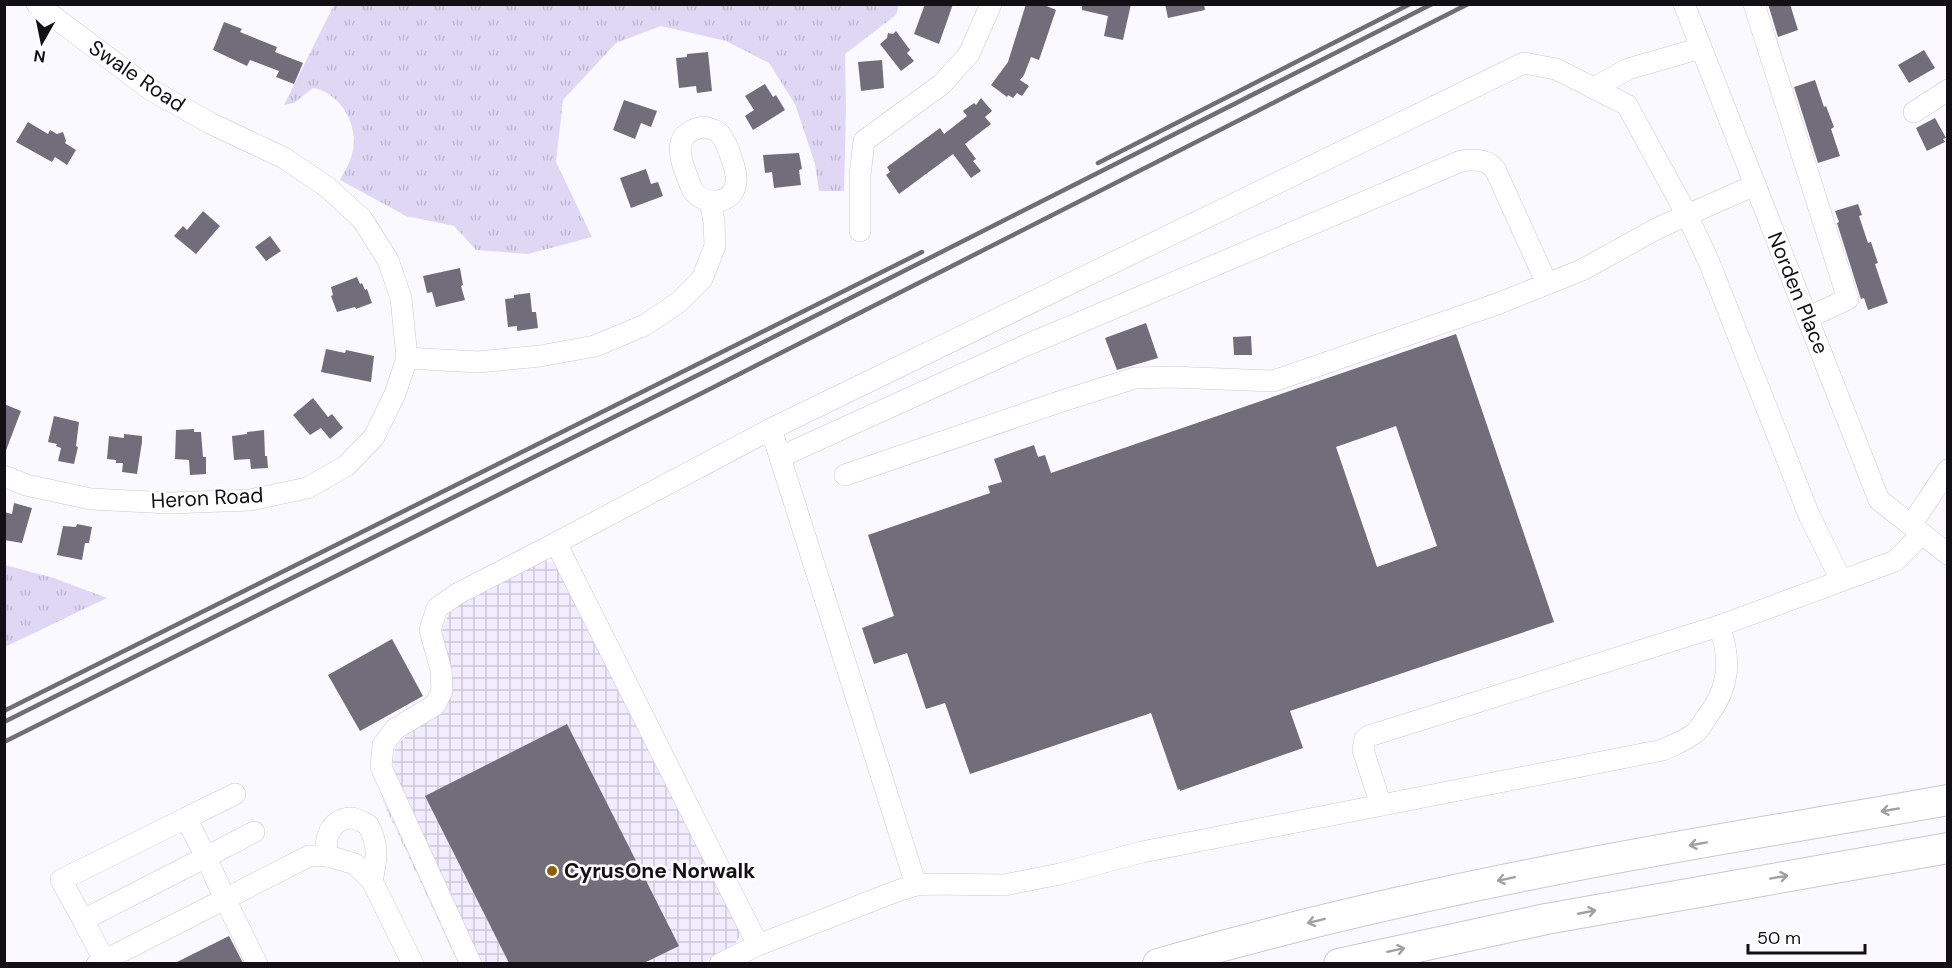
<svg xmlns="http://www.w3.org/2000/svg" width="1952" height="968" font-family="'DM Sans',sans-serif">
  <defs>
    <pattern id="industrial-grid" width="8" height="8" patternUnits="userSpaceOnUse" patternTransform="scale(1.5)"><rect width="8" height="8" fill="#f1ecfe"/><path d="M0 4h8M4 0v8" fill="none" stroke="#cec9d9"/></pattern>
    <pattern id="park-tufts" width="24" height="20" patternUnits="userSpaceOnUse" patternTransform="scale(1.5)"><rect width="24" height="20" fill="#e0d7f4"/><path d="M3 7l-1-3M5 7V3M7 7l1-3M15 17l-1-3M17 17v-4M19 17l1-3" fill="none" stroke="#bfb8d0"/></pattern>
  </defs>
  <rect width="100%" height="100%" fill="#faf9ff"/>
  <path fill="url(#industrial-grid)" d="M545 560 557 565 742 933 733 947 702 963H458L382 800 402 791 393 767 392 760 396 746 409 733 439 715 445 708 450 698 441 636 443 626 449 613 458 604Z"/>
  <g fill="url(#park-tufts)">
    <path d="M334 5H899L896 15 845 54 846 107 844 191H819L815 164 795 104 769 63 726 41 661 26 616 43 563 100 556 162 592 237 528 254 476 250 454 226 406 216 340 180C344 172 350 163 352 154 360 126 341 93 313 88L294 103 284 105Z"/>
    <path d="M5 565 54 578 107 598 5 647Z"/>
  </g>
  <g fill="#716d7a" fill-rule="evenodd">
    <path d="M925 4H953L939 44 914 34Z"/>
    <path d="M1026 4H1042L1056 10 1039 60 1031 57 1024 75 1020 80 1029 86 1022 96 1017 93 1013 98 1008 95 1007 97 991 85 1008 62Z"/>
    <path d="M1082 4H1131L1123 40 1104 36 1108 16 1082 10Z"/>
    <path d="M1165 4H1204L1205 10 1168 18Z"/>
    <path d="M1768 4H1790L1798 30 1778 37Z"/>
    <path d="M224 22 242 29 240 32 277 47 275 52 303 63 294 84 276 77 279 71 250 60 247 66 213 50Z"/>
    <path d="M896 31 910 50 907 53 914 61 901 71 880 44 887 38 888 33 893 34Z"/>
    <path d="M1924 50 1935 68 1909 83 1898 65Z"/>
    <path d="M708 52 712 91 697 93 696 86 679 88 676 58 687 57V54Z"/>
    <path d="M882 60 884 88 861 91 858 62Z"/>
    <path d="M1815 80 1824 107 1826 106 1834 127 1831 129 1840 156 1818 163 1794 87Z"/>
    <path d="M765 84 773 97 776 95 785 110 753 130 745 116 754 110 745 96Z"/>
    <path d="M981 98 992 111 985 117 991 124 965 144 976 159 973 161 981 171 971 178 953 154 899 194 886 175 890 172 887 167 940 128 944 134 967 116 963 111 974 103 976 105Z"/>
    <path d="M624 100 657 111 651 127 641 123 635 139 613 130Z"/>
    <path d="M1935 118 1946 138 1943 139 1945 142 1927 151 1916 128Z"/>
    <path d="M28 122 48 134 50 130 57 134 63 132 66 141 65 143 76 150 67 165 55 157 52 162 16 142Z"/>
    <path d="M799 153 802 169 799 170 801 185 774 188 772 172 765 173 763 155Z"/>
    <path d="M646 169 651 184 658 182 663 196 631 208 620 178Z"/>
    <path d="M1858 204 1862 215 1859 216 1868 243 1871 242 1878 263 1875 264 1888 303 1868 310 1864 298 1861 299 1860 296 1837 223 1839 222 1835 211Z"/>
    <path d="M203 211 220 226 196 254 174 236 183 226 187 230Z"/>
    <path d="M270 236 281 251 266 261 255 247Z"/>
    <path d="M460 268 463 285 461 286 465 300 436 307 432 292 427 293 423 276Z"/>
    <path d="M357 277 360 284 362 283 365 290 367 289 372 303 356 309 355 307 337 312 331 296 333 295 331 287Z"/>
    <path d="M530 293 532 312H536L538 328 517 331V326L508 327 505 299 514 298V295Z"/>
    <path d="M1146 323 1158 358 1117 370 1105 338Z"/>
    <path d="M1456 334 1554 622 1290 711 1303 748 1180 791V789L1178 790 1151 713 970 774 945 703 926 709 907 653 874 664 862 628 894 616 868 535 990 493 988 486 1002 482 994 459 1034 445 1038 457 1045 455 1051 473ZM1396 426 1437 546 1377 567 1336 447Z"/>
    <path d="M1251 336 1252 355H1234L1233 337Z"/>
    <path d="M326 349 345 353 346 350 374 356 371 382 321 372Z"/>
    <path d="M313 398 328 417 332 414 343 428 330 439 321 428 310 435 293 415Z"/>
    <path d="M4 404 21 411 5 453H4Z"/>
    <path d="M54 416 79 422 76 446 78 447 74 464 58 461 61 448 56 446 57 444 48 442Z"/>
    <path d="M194 429V432H201L203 457H206V474L190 475 189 460 175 459 176 430Z"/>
    <path d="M264 430 265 456H267L268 468 251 469 250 459 234 460 232 436 247 434V432Z"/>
    <path d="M124 434 142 436V442L137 474 122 472 123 463H116V460L107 459 109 436 124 438Z"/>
    <path d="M14 503 32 508 22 543 4 540V512L12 514Z"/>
    <path d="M77 524 92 527 89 543H85L82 560 57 555 63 526 76 527Z"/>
    <path d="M392 639 423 696 360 731 328 675Z"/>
    <path d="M567 724 679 946 644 963H509L425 796Z"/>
    <path d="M229 936 243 963H175Z"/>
  </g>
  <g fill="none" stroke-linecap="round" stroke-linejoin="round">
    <defs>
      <g id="minor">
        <path d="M1684 4 1879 500 1948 554"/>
        <path d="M1754 4 1848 299 1807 318"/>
        <path d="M1594 88 1628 69 1701 48"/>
        <path d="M1914 112 1948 90"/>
        <path d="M703 127C709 128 716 130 720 134 727 142 738 173 736 183 733 205 705 206 693 191 683 166 666 134 703 127Z"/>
        <path d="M860 231V175L864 141 942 84 969 54 991 4"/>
        <path d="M407 358 478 362 540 356 595 346 645 325 679 302 702 279 715 246 714 221 710 202"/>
        <path d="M771 429 1524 63 1556 69 1627 105 1687 215 1755 185"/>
        <path d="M780 457 1022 347 1461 161C1473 159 1486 159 1495 169L1547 284"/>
        <path d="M845 475 1062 401 1135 378 1171 377 1273 381 1497 304 1582 270 1658 228 1687 215 1709 262 1809 515 1841 580"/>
        <path d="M4 476 26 485 91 499 170 503 250 500 307 488 346 466 374 437 395 394 407 358 401 298 388 260 362 219 327 187 284 158 210 123 151 90 37 4"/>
        <path d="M1911 525 1948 470"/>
        <path d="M556 543 771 429 916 885"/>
        <path d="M1381 805 1363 750 1365 739 1369 736 1719 626 1895 561 1922 534"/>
        <path d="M186 818 61 880 83 920 206 857 186 818 235 794"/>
        <path d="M254 832 206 857 225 899 309 856H328L355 864 372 881 413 964"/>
        <path d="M328 856C323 839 330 820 350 818 355 818 363 822 368 825 379 845 377 859 372 881"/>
        <path d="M83 920 104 960"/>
        <path d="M97 964 225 899 257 964"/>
        <path d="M471 964 381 767 383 745 395 729 435 705 442 691 441 670 430 630 437 608 457 594 556 543 758 945"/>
        <path d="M720 964 758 945 897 891 916 885 932 884 1004 885 1060 874 1142 852 1663 750C1673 745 1687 740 1696 732 1700 729 1703 722 1707 717 1729 688 1732 661 1719 626"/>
      </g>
      <g id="highway">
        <path d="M1158 964C1282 928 1407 899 1533 874 1670 846 1809 825 1948 800"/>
        <path d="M1339 964 1546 919 1948 848"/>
      </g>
    </defs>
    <use href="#minor" stroke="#cac6d4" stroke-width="22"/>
    <use href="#highway" stroke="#cac6d4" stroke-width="32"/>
    <use href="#minor" stroke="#fff" stroke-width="21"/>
    <use href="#highway" stroke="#fff" stroke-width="30"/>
    <g stroke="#6f6e73" stroke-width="4.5">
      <path d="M1098 163 1410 4"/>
      <path d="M4 711 922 252"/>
      <path d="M4 722 710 369 1432 4"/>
      <path d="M4 742 706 391 1468 4"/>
    </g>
  </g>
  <defs><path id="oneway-shaft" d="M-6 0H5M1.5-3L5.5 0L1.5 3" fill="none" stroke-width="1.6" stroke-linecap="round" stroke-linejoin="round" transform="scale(1.5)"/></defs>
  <g stroke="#a09fa1">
    <use href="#oneway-shaft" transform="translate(1890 810) rotate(170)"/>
    <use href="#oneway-shaft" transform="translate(1698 844) rotate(170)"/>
    <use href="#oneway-shaft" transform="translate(1779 877) rotate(-10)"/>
    <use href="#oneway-shaft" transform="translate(1506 879) rotate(168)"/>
    <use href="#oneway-shaft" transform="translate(1587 912) rotate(-11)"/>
    <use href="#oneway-shaft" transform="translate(1316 921) rotate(166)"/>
    <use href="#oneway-shaft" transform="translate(1396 950) rotate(-12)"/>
  </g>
  <circle fill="#8c6104" stroke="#fff" stroke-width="2" cx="552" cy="871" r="6"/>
  <g text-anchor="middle" stroke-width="5" stroke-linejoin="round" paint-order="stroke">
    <g font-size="21" fill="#121015" stroke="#fff">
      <text transform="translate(137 76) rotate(34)" y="7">Swale Road</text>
      <text transform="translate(1798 293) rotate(68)" y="7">Norden Place</text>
      <text transform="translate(207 498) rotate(-3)" y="7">Heron Road</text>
    </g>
    <g font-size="21" font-weight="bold" fill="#121015" stroke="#fff" text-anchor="start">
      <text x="564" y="878">CyrusOne Norwalk</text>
    </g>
  </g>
  <rect width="1952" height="968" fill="none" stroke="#121015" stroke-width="12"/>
  <g transform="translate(42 42) rotate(189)" stroke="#ffffff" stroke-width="4.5" paint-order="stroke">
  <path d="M0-4.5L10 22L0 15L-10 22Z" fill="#121015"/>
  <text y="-9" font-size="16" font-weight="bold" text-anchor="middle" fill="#121015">N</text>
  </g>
  <path d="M1748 944v9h117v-9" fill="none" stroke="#121015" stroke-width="3"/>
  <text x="1757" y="944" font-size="18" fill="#121015" stroke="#ffffff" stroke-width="4.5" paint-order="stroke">50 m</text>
</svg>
